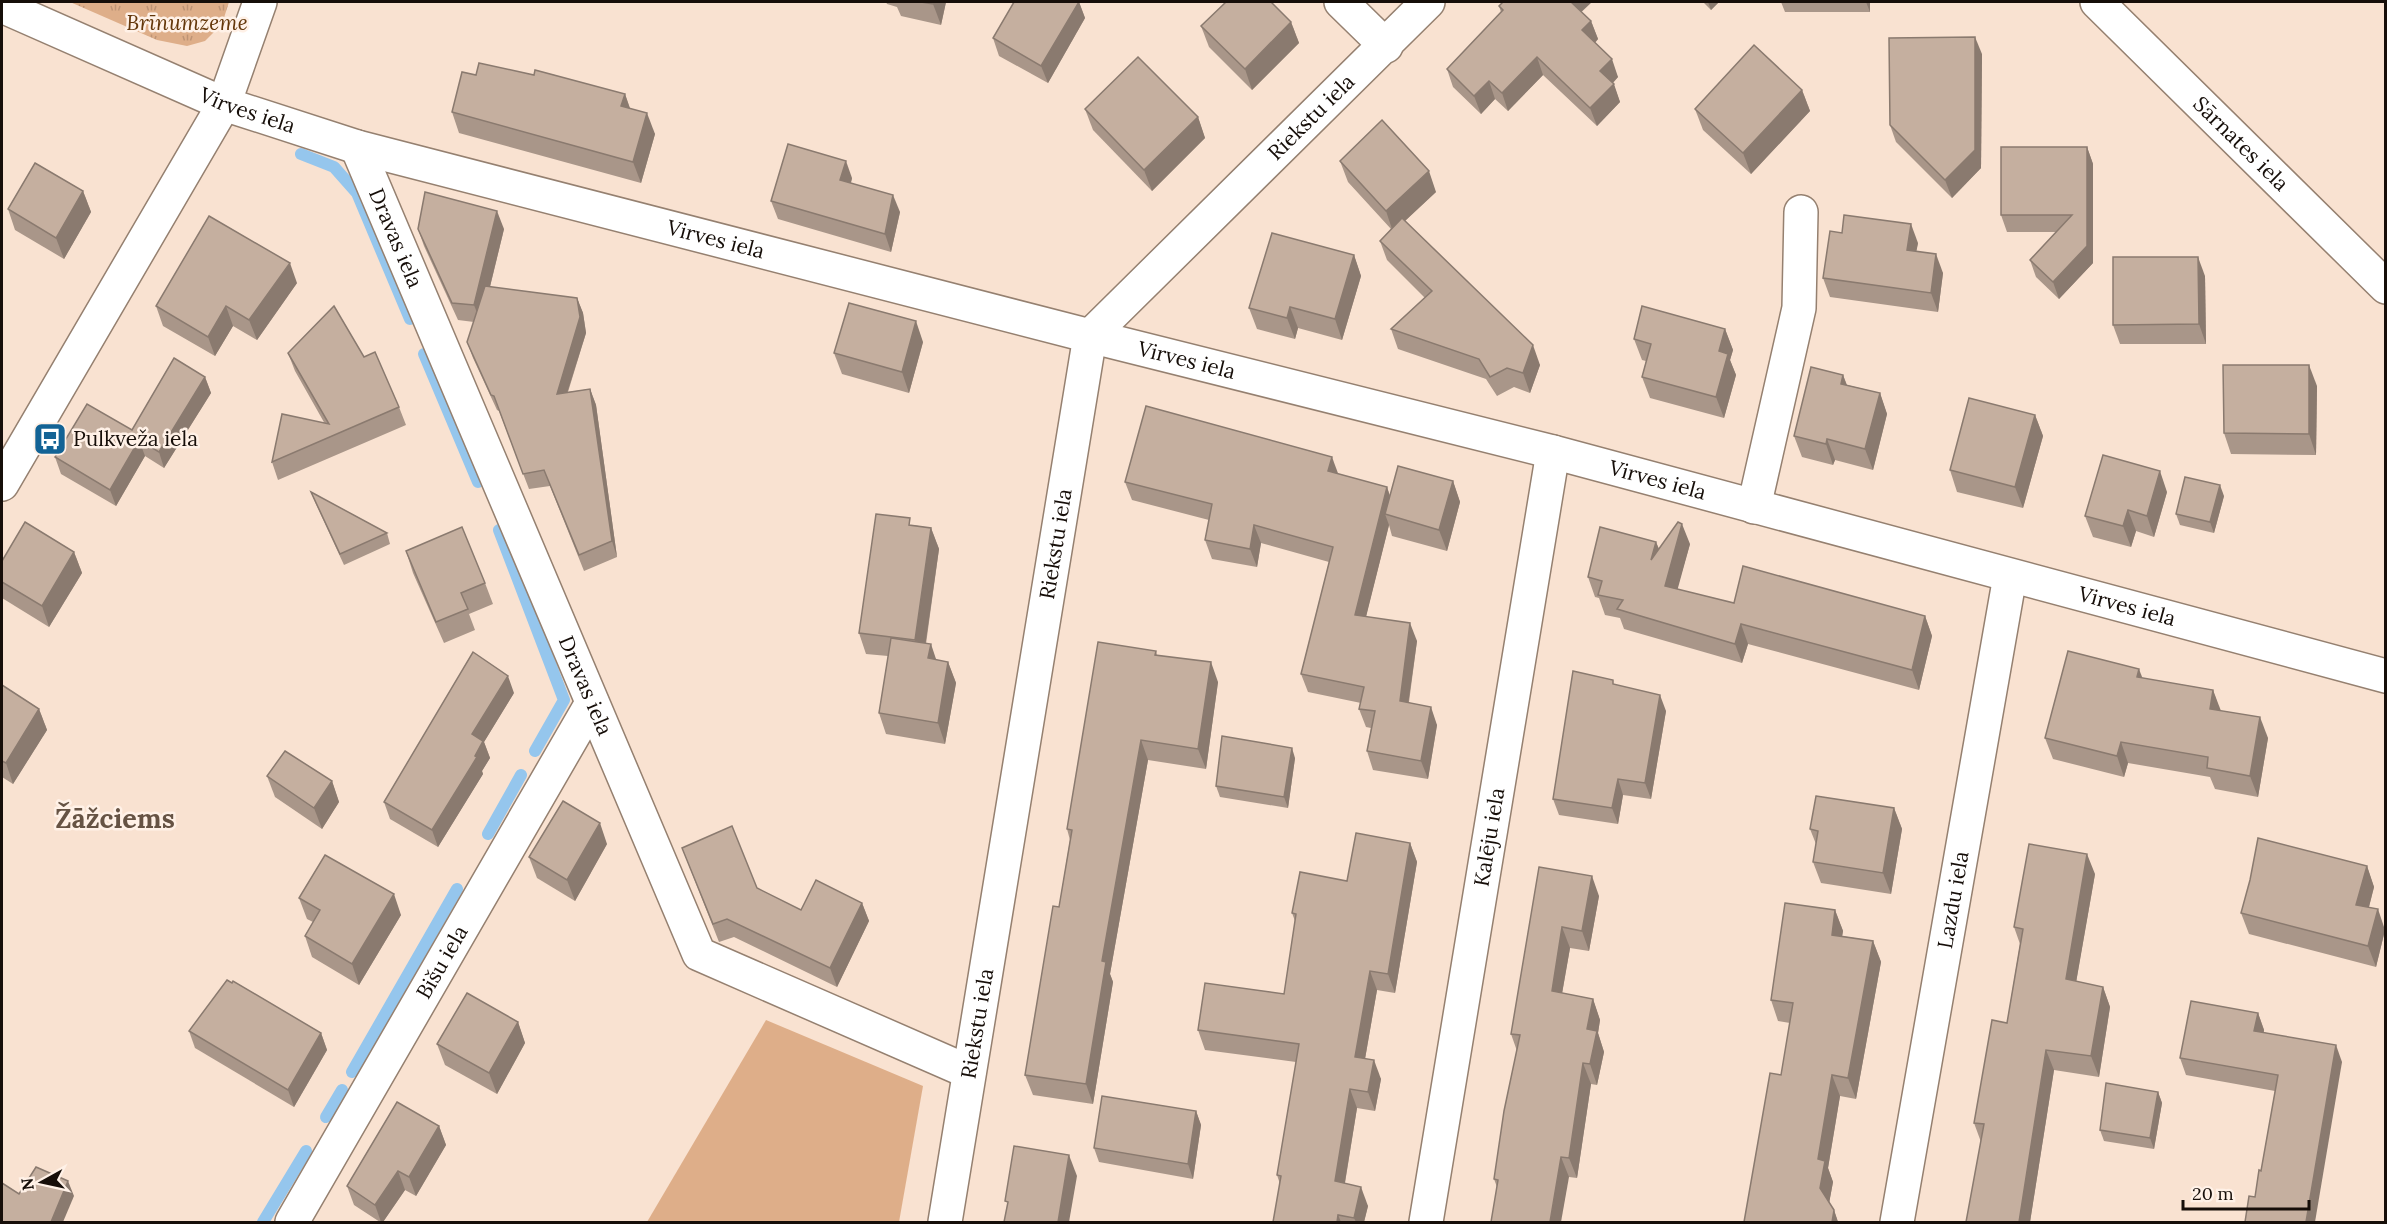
<svg xmlns="http://www.w3.org/2000/svg" width="2387" height="1224" font-family="Lora,serif">
  <defs>
    <pattern id="park-tufts" width="24" height="20" patternUnits="userSpaceOnUse" patternTransform="scale(1.5)"><rect width="24" height="20" fill="#deae89"/><path d="M3 7l-1-3M5 7V3M7 7l1-3M15 17l-1-3M17 17v-4M19 17l1-3" fill="none" stroke="#be9475"/></pattern>
  </defs>
  <rect width="100%" height="100%" fill="#f9e2d1"/>
  <path fill="#deae89" d="M766 1020 923 1086 899 1222H647Z"/>
  <path fill="url(#park-tufts)" d="M70 2H229L222 24 205 41 187 46 157 40Z"/>
  <g fill="none" stroke-linecap="round" stroke-linejoin="round">
    <g stroke="#95c6ed" stroke-width="12">
      <path d="M301 154 334 167 357 193 410 319"/>
      <path d="M424 354 478 482"/>
      <path d="M499 530 564 700 535 751"/>
      <path d="M488 834 521 775"/>
      <path d="M352 1072 457 889"/>
      <path d="M326 1117 342 1090"/>
      <path d="M263 1222 306 1151"/>
    </g>
    <defs>
      <g id="minor">
        <path d="M1341 2 1386 46"/>
        <path id="s1" d="M2097 2 2386 287"/>
        <path id="s2" d="M2 6 224 104 357 147 1090 336 1553 452 2386 676"/>
        <path id="s3" d="M357 147 699 954 969 1072"/>
        <path d="M2 484 224 104 260 2"/>
        <path d="M1754 507 1799 308 1801 212"/>
        <path id="s4" d="M292 1222 592 703"/>
        <path id="s5" d="M945 1222 1090 336 1428 2"/>
        <path id="s6" d="M1426 1222 1553 452"/>
        <path id="s7" d="M1897 1222 2010 576"/>
      </g>
    </defs>
    <use href="#minor" stroke="#958070" stroke-width="36"/>
    <use href="#minor" stroke="#fff" stroke-width="33"/>
  </g>
  <g fill="#a99689">
    <path d="M886 2H946L941 25 901 16 897 7 887 4Z"/>
    <path d="M1079 2 1085 18 1048 83 999 56 993 38Z"/>
    <path d="M1703 2H1719L1711 10Z"/>
    <path d="M1781 2H1870V12H1785Z"/>
    <path d="M1499 6 1581 12 1591 21 1598 39 1595 43 1618 77 1613 83 1620 102 1597 126 1543 75 1508 111 1495 99 1481 114 1453 87 1447 69 1501 12Z"/>
    <path d="M1291 22 1299 43 1252 90 1209 47 1201 26Z"/>
    <path d="M1982 54 1981 168 1952 198 1896 142 1890 125Z"/>
    <path d="M476 75H534L625 94 630 108 655 134 641 183 459 133 452 112Z"/>
    <path d="M1802 90 1810 111 1751 174 1703 130 1695 109Z"/>
    <path d="M1085 109 1198 117 1205 138 1152 191 1093 130Z"/>
    <path d="M2087 147 2093 164V263L2059 299 2036 277 2030 260 2056 232H2007L2001 215Z"/>
    <path d="M1340 161 1436 192 1405 221 1540 365 1530 393 1514 387 1497 396 1486 379 1398 349 1391 329 1425 298 1387 260 1380 241 1391 229 1348 182Z"/>
    <path d="M852 178 851 183 900 212 891 252 778 219 771 201Z"/>
    <path d="M83 191 91 212 64 259 15 230 8 209Z"/>
    <path d="M418 229H504L490 287 577 298 583 313 586 333 568 392 590 389 596 405 617 557 584 571 550 486 529 489 499 411 497 410 473 358 467 342 474 322 458 320 424 246Z"/>
    <path d="M1918 243 1916 251 1943 273 1938 312 1830 297 1823 278Z"/>
    <path d="M1354 255 1361 276 1342 340 1298 328 1295 339 1257 329 1249 308Z"/>
    <path d="M2205 276 2206 344H2120L2113 325Z"/>
    <path d="M297 283 257 340 233 326 215 356 163 326 156 306Z"/>
    <path d="M1725 329 1733 350 1730 360 1736 375 1724 418 1650 398 1642 377 1646 361 1642 360 1634 339Z"/>
    <path d="M923 342 909 393 842 374 834 353Z"/>
    <path d="M288 353 364 357 399 407 406 425 278 480 272 462 325 424 295 371Z"/>
    <path d="M1843 375 1847 385 1880 393 1887 414 1873 470 1835 460 1833 465 1802 457 1794 436Z"/>
    <path d="M205 377 211 393 164 468 145 456 116 506 61 474 55 457 132 430Z"/>
    <path d="M2317 386 2316 455 2231 454 2224 433Z"/>
    <path d="M2035 415 2043 436 2023 508 1957 492 1950 470Z"/>
    <path d="M1338 474 1387 487 1390 496 1453 481 1460 502 1447 551 1392 536 1389 525 1366 616 1417 641 1409 702 1437 725 1428 779 1373 770 1367 751 1371 728 1366 727 1359 709 1361 703 1308 692 1301 674 1329 562 1261 543 1257 567 1212 559 1205 540 1209 520 1132 500 1125 482Z"/>
    <path d="M311 492 387 533 390 544 344 565 315 502Z"/>
    <path d="M2167 492 2154 537 2136 531 2131 547 2093 537 2085 516Z"/>
    <path d="M2224 496 2214 533 2180 525 2176 514Z"/>
    <path d="M913 525 931 528 939 549 926 644 936 660 948 662 956 683 945 744 886 734 879 713 888 656 866 654 859 633Z"/>
    <path d="M1656 542 1659 549 1690 544 1677 589 1734 603 1925 616 1932 636 1919 690 1748 644 1742 663 1624 629 1620 618 1605 615 1599 598 1595 597 1588 577Z"/>
    <path d="M406 551 485 583 493 604 469 614 475 630 444 643 413 573Z"/>
    <path d="M74 552 82 573 49 627 2 598V561Z"/>
    <path d="M1156 651 1157 655 1218 682 1206 769 1148 760 1110 974 1113 982 1093 1104 1033 1095 1025 1075 1059 907 1070 840 1067 829Z"/>
    <path d="M2142 678 2213 690 2220 711 2268 738 2258 797 2215 789 2210 777 2128 763 2124 777 2053 759 2045 738Z"/>
    <path d="M1614 684 1666 711 1651 799 1623 795 1618 824 1559 815 1553 799Z"/>
    <path d="M2 685 39 709 47 730 13 784 2 777Z"/>
    <path d="M514 693 484 742 490 758 482 771 483 774 438 847 390 819 384 802Z"/>
    <path d="M1295 758 1288 808 1220 797 1216 786Z"/>
    <path d="M267 776 332 781 339 802 322 829 275 797Z"/>
    <path d="M1894 808 1902 829 1891 894 1821 883 1813 862 1816 844 1810 829Z"/>
    <path d="M1410 843 1417 862 1395 993 1377 990 1365 1059 1381 1079 1375 1111 1357 1108 1345 1183 1368 1206 1364 1222H1273L1280 1184 1277 1175 1296 1062 1205 1050 1198 1030 1284 994 1295 921 1292 913 1347 881Z"/>
    <path d="M607 844 575 901 537 878 529 857Z"/>
    <path d="M682 848 757 888 801 910 862 903 869 921 837 987 734 937 719 942Z"/>
    <path d="M2367 866 2374 887 2369 907 2385 930 2376 967 2249 934 2241 913Z"/>
    <path d="M1539 867 1599 896 1589 951 1570 948 1562 993 1593 999 1600 1020 1598 1033 1604 1052 1597 1085 1591 1084 1577 1178 1569 1177 1497 1187 1494 1179 1517 1051 1511 1034Z"/>
    <path d="M2095 874 2076 982 2103 987 2110 1007 2099 1077 2054 1070 2030 1222H1966L1981 1142 1974 1123 2007 1023 2020 944 2014 927Z"/>
    <path d="M299 898 401 915 359 985 312 957 305 936 313 922 307 919Z"/>
    <path d="M1835 910 1843 931 1842 936 1873 941 1881 962 1856 1099 1840 1096 1828 1168 1833 1182 1829 1203 1834 1210 1838 1222H1744L1781 1075 1790 1023 1778 1021 1771 1000Z"/>
    <path d="M232 983 321 1033 327 1050 294 1107 195 1048 189 1031Z"/>
    <path d="M2258 1013 2264 1030V1032L2342 1062 2255 1197 2261 1171 2275 1091 2186 1075 2180 1058Z"/>
    <path d="M518 1022 525 1043 497 1094 445 1065 437 1044Z"/>
    <path d="M2158 1092 2162 1103 2154 1149 2104 1141 2100 1130Z"/>
    <path d="M1196 1111 1201 1125 1193 1179 1099 1162 1094 1148Z"/>
    <path d="M439 1126 446 1145 416 1196 405 1190 383 1222H380L354 1205 347 1186Z"/>
  </g>
  <g fill="#8a7a6f">
    <path d="M934 2H946L941 25 933 4Z"/>
    <path d="M1079 2 1085 18 1048 83 1041 66Z"/>
    <path d="M1570 2H1592L1575 18Z"/>
    <path d="M1708 2H1719L1711 10Z"/>
    <path d="M1866 2H1870V12Z"/>
    <path d="M1591 21 1598 39 1589 49 1582 30Z"/>
    <path d="M1291 22 1299 43 1252 90 1245 69Z"/>
    <path d="M1975 37 1982 54 1981 168 1952 198 1945 180Z"/>
    <path d="M1537 57 1543 75 1508 111 1502 93Z"/>
    <path d="M1612 59 1618 77 1607 89 1600 71Z"/>
    <path d="M1489 81 1495 99 1481 114 1474 96Z"/>
    <path d="M1614 84 1620 102 1597 126 1590 108Z"/>
    <path d="M1802 90 1810 111 1751 174 1743 153Z"/>
    <path d="M625 94 632 115 621 106Z"/>
    <path d="M647 113 655 134 641 183 633 162Z"/>
    <path d="M1198 117 1205 138 1152 191 1144 170Z"/>
    <path d="M2087 147 2093 164V263L2059 299 2053 282 2087 246Z"/>
    <path d="M846 161 852 178 847 197 840 180Z"/>
    <path d="M1429 171 1436 192 1393 232 1386 211Z"/>
    <path d="M83 191 91 212 64 259 56 238Z"/>
    <path d="M893 195 900 212 891 252 885 234Z"/>
    <path d="M497 211 504 229 481 323 474 305Z"/>
    <path d="M1911 224 1918 243 1913 269 1907 250Z"/>
    <path d="M1936 254 1943 273 1938 312 1931 293Z"/>
    <path d="M1354 255 1361 276 1342 340 1335 319Z"/>
    <path d="M2198 257 2205 276 2206 344 2199 324Z"/>
    <path d="M290 263 297 283 257 340 249 320Z"/>
    <path d="M577 298 583 313 586 333 562 409 557 394Z"/>
    <path d="M226 306 233 326 215 356 208 337Z"/>
    <path d="M1290 307 1298 328 1295 339 1287 318Z"/>
    <path d="M916 321 923 342 909 393 902 372Z"/>
    <path d="M1725 329 1733 350 1730 360 1736 375 1724 418 1716 397 1719 351Z"/>
    <path d="M1533 345 1540 365 1530 393 1523 373Z"/>
    <path d="M2309 365 2317 386 2316 455 2309 434Z"/>
    <path d="M1843 375 1851 397 1841 384Z"/>
    <path d="M205 377 211 393 164 468 159 452Z"/>
    <path d="M590 389 596 405 617 557 612 541Z"/>
    <path d="M1880 393 1887 414 1873 470 1865 449Z"/>
    <path d="M2035 415 2043 436 2023 508 2015 487Z"/>
    <path d="M1827 439 1835 460 1833 465 1826 444Z"/>
    <path d="M139 440 145 456 116 506 110 490Z"/>
    <path d="M1332 457 1339 476 1328 471Z"/>
    <path d="M2160 471 2167 492 2154 537 2147 516Z"/>
    <path d="M1453 481 1460 502 1447 551 1439 530Z"/>
    <path d="M2220 485 2224 496 2214 533 2210 522Z"/>
    <path d="M1387 487 1393 506 1385 514 1389 525 1362 633 1355 615Z"/>
    <path d="M2128 510 2136 531 2131 547 2123 526Z"/>
    <path d="M1682 524 1690 544 1673 606 1665 586Z"/>
    <path d="M1254 525 1261 543 1257 567 1250 549Z"/>
    <path d="M931 528 939 549 923 661 915 640Z"/>
    <path d="M1656 542 1664 562 1651 560Z"/>
    <path d="M74 552 82 573 49 627 42 606Z"/>
    <path d="M1925 616 1932 636 1919 690 1912 670Z"/>
    <path d="M1410 623 1417 641 1406 719 1400 701Z"/>
    <path d="M1741 624 1748 644 1742 663 1735 644Z"/>
    <path d="M931 644 938 665 928 658Z"/>
    <path d="M948 662 956 683 945 744 938 723Z"/>
    <path d="M1211 662 1218 682 1206 769 1198 749Z"/>
    <path d="M2139 669 2147 690 2137 677Z"/>
    <path d="M508 676 514 693 484 742 490 758 482 771 483 774 438 847 432 830 472 734Z"/>
    <path d="M2213 690 2221 711 2210 709Z"/>
    <path d="M1660 695 1666 711 1651 799 1645 783Z"/>
    <path d="M1431 707 1437 725 1428 779 1421 761Z"/>
    <path d="M39 709 47 730 13 784 6 763Z"/>
    <path d="M2260 717 2268 738 2258 797 2250 776Z"/>
    <path d="M1141 740 1148 760 1110 974 1113 982 1093 1104 1086 1084 1102 961Z"/>
    <path d="M2121 742 2128 763 2124 777 2117 756Z"/>
    <path d="M1292 748 1295 758 1288 808 1284 797Z"/>
    <path d="M1618 779 1623 795 1618 824 1612 808Z"/>
    <path d="M332 781 339 802 322 829 314 808Z"/>
    <path d="M1894 808 1902 829 1891 894 1883 873Z"/>
    <path d="M600 823 607 844 575 901 567 880Z"/>
    <path d="M1410 843 1417 862 1395 993 1388 974Z"/>
    <path d="M2087 854 2095 874 2073 1000 2066 979Z"/>
    <path d="M2367 866 2374 887 2364 926 2356 905Z"/>
    <path d="M1592 876 1599 896 1589 951 1582 931Z"/>
    <path d="M394 894 401 915 359 985 352 964Z"/>
    <path d="M862 903 869 921 837 987 830 968Z"/>
    <path d="M2378 909 2385 930 2376 967 2368 946Z"/>
    <path d="M1835 910 1843 931 1839 956 1832 935Z"/>
    <path d="M1562 927 1570 948 1559 1011 1552 991Z"/>
    <path d="M1873 941 1881 962 1856 1099 1848 1078Z"/>
    <path d="M1370 971 1377 990 1362 1076 1355 1057Z"/>
    <path d="M2103 987 2110 1007 2099 1077 2091 1056Z"/>
    <path d="M1593 999 1600 1020 1598 1033 1604 1052 1597 1085 1590 1064 1587 1029Z"/>
    <path d="M2258 1013 2264 1030 2260 1048 2254 1031Z"/>
    <path d="M518 1022 525 1043 497 1094 489 1073Z"/>
    <path d="M321 1033 327 1050 294 1107 288 1090Z"/>
    <path d="M2336 1045 2342 1062 2315 1222H2306Z"/>
    <path d="M2046 1050 2054 1070 2030 1222H2019Z"/>
    <path d="M1374 1060 1381 1079 1375 1111 1368 1092Z"/>
    <path d="M1583 1063 1591 1084 1577 1178 1569 1158Z"/>
    <path d="M1832 1075 1840 1096 1828 1168 1833 1182 1828 1209 1820 1188 1818 1159Z"/>
    <path d="M1350 1089 1357 1108 1342 1200 1335 1181Z"/>
    <path d="M2158 1092 2162 1103 2154 1149 2150 1138Z"/>
    <path d="M1196 1111 1201 1125 1193 1179 1188 1164Z"/>
    <path d="M439 1126 446 1145 416 1196 409 1177Z"/>
    <path d="M1069 1155 1077 1176 1069 1222H1058Z"/>
    <path d="M1561 1157 1569 1177 1561 1222H1550Z"/>
    <path d="M398 1171 405 1190 383 1222H381L375 1205Z"/>
    <path d="M68 1181 74 1196 63 1222H51Z"/>
    <path d="M1361 1187 1368 1206 1364 1222H1356L1354 1218Z"/>
    <path d="M1834 1210 1838 1222H1832Z"/>
    <path d="M1338 1215 1341 1222H1337Z"/>
  </g>
  <g fill="#c5af9f" stroke="#8a7a6f" stroke-width="1.5">
    <path d="M921 2H934L933 4Z"/>
    <path d="M1014 2H1079L1041 66 993 38Z"/>
    <path d="M1226 2H1271L1291 22 1245 69 1201 26Z"/>
    <path d="M1503 2H1571L1591 21 1582 30 1612 59 1600 71 1614 84 1590 108 1537 57 1502 93 1489 81 1474 96 1447 69 1503 10 1499 6Z"/>
    <path d="M1975 37V150L1945 180 1890 125 1889 38Z"/>
    <path d="M1754 45 1802 90 1743 153 1695 109Z"/>
    <path d="M1138 57 1198 117 1144 170 1085 109Z"/>
    <path d="M479 63 534 75 535 70 625 94 621 106 647 113 633 162 452 112 462 72 476 75Z"/>
    <path d="M1382 120 1429 171 1386 211 1340 161Z"/>
    <path d="M788 144 846 161 840 180 893 195 885 234 771 201Z"/>
    <path d="M2001 147H2087V246L2053 282 2030 260 2072 215H2001Z"/>
    <path d="M35 163 83 191 56 238 8 209Z"/>
    <path d="M425 192 497 211 474 305 452 303 418 229Z"/>
    <path d="M1844 215 1911 224 1907 250 1936 254 1931 293 1823 278 1830 231 1842 233Z"/>
    <path d="M209 216 290 263 249 320 226 306 208 337 156 306Z"/>
    <path d="M1402 218 1533 345 1523 373 1507 368 1490 377 1479 359 1391 329 1432 291 1380 241Z"/>
    <path d="M1272 233 1354 255 1335 319 1290 307 1287 318 1249 308Z"/>
    <path d="M2113 257H2198L2199 324 2113 325Z"/>
    <path d="M485 286 577 298 580 317 557 394 590 389 612 541 579 555 544 470 523 474 494 396 491 395 467 342Z"/>
    <path d="M849 303 916 321 902 372 834 353Z"/>
    <path d="M334 306 364 357 375 352 399 407 272 462 282 414 329 424 288 353Z"/>
    <path d="M1642 306 1725 329 1719 351 1728 354 1716 397 1642 377 1651 344 1634 339Z"/>
    <path d="M174 358 205 377 159 452 139 440 110 490 55 457 87 404 132 430Z"/>
    <path d="M2223 365H2309V434L2224 433Z"/>
    <path d="M1811 367 1843 375 1841 384 1880 393 1865 449 1827 439 1826 444 1794 436Z"/>
    <path d="M1969 398 2035 415 2015 487 1950 470Z"/>
    <path d="M1146 406 1332 457 1328 471 1387 487 1355 615 1410 623 1400 701 1431 707 1421 761 1367 751 1375 711 1359 709 1364 687 1301 674 1333 547 1254 525 1250 549 1205 540 1212 504 1125 482Z"/>
    <path d="M2103 455 2160 471 2147 516 2128 510 2123 526 2085 516Z"/>
    <path d="M1398 466 1453 481 1439 530 1385 514Z"/>
    <path d="M2185 477 2220 485 2210 522 2176 514Z"/>
    <path d="M311 492 387 533 340 554Z"/>
    <path d="M876 514 910 518 909 525 931 528 915 640 859 633Z"/>
    <path d="M25 522 74 552 42 606 2 582V561Z"/>
    <path d="M1678 522 1682 524 1665 586 1734 603 1743 566 1925 616 1912 670 1741 624 1735 644 1617 609 1623 600 1598 595 1602 581 1588 577 1600 527 1656 542 1651 560Z"/>
    <path d="M462 527 485 583 461 593 468 609 436 622 406 551Z"/>
    <path d="M891 638 931 644 928 658 948 662 938 723 879 713Z"/>
    <path d="M1098 642 1156 651 1155 655 1211 662 1198 749 1141 740 1102 961 1106 962 1086 1084 1025 1075 1053 906 1059 907 1072 830 1067 829Z"/>
    <path d="M2068 651 2139 669 2137 677 2213 690 2210 709 2260 717 2250 776 2207 768 2208 757 2121 742 2117 756 2045 738Z"/>
    <path d="M473 652 508 676 472 734 483 741 475 756 477 757 432 830 384 802Z"/>
    <path d="M1573 671 1613 680V684L1660 695 1645 783 1618 779 1612 808 1553 799Z"/>
    <path d="M2 685 39 709 6 763 2 761Z"/>
    <path d="M1222 736 1292 748 1284 797 1216 786Z"/>
    <path d="M285 751 332 781 314 808 267 776Z"/>
    <path d="M1816 796 1894 808 1883 873 1813 862 1818 831 1810 829Z"/>
    <path d="M563 801 600 823 567 880 529 857Z"/>
    <path d="M732 826 757 888 801 910 816 880 862 903 830 968 727 919 713 924 682 848Z"/>
    <path d="M1356 833 1410 843 1388 974 1370 971 1355 1057 1374 1060 1368 1092 1350 1089 1335 1181 1361 1187 1354 1218 1338 1215 1337 1222H1273L1281 1176 1277 1175 1299 1044 1198 1030 1205 983 1284 994 1296 914 1292 913 1300 872 1347 881Z"/>
    <path d="M2258 838 2367 866 2356 905 2378 909 2368 946 2241 913 2250 880Z"/>
    <path d="M2029 844 2087 854 2066 979 2103 987 2091 1056 2046 1050 2019 1222H1966L1984 1124 1974 1123 1992 1020 2007 1023 2023 929 2014 927Z"/>
    <path d="M325 855 394 894 352 964 305 936 320 910 299 898Z"/>
    <path d="M1539 867 1592 876 1582 931 1562 927 1552 991 1593 999 1587 1029 1597 1031 1590 1064 1583 1063 1569 1158 1561 1157 1550 1222H1491L1498 1180 1494 1179 1504 1111 1520 1035 1511 1034Z"/>
    <path d="M1785 903 1835 910 1832 935 1873 941 1848 1078 1832 1075 1818 1159 1825 1161 1820 1188 1834 1210 1832 1222H1744L1770 1073 1781 1075 1793 1003 1771 1000Z"/>
    <path d="M227 980 232 983 233 981 321 1033 288 1090 189 1031Z"/>
    <path d="M467 993 518 1022 489 1073 437 1044Z"/>
    <path d="M2191 1001 2258 1013 2254 1031 2336 1045 2306 1222H2245L2249 1196 2255 1197 2259 1170 2261 1171 2278 1075 2180 1058Z"/>
    <path d="M2106 1083 2158 1092 2150 1138 2100 1130Z"/>
    <path d="M1102 1096 1196 1111 1188 1164 1094 1148Z"/>
    <path d="M397 1102 439 1126 409 1177 398 1171 375 1205 347 1186Z"/>
    <path d="M1014 1146 1069 1155 1058 1222H1004L1008 1202 1005 1201Z"/>
    <path d="M36 1167 68 1181 51 1222H2V1183L19 1194Z"/>
  </g>
  <defs>
    <symbol id="bus-square" viewBox="-11 -11 22 22"><rect x="-9" y="-9" width="18" height="18" rx="4" fill="#136395" stroke="#fff1e7"/><path d="M-5-6H5V4H4V6H2V4H-2V6H-4V4H-5ZM-3.5-4V0h7V-4ZM-3.5 1.2v1.5H-2V1.2ZM2 1.2v1.5H3.5V1.2Z" fill="#fff"/></symbol>
  </defs>
  <g fill-rule="evenodd">
    <use href="#bus-square" x="31" y="420" width="38" height="38"/>
  </g>
  <g text-anchor="middle" stroke-width="5" stroke-linejoin="round" paint-order="stroke">
    <g font-size="21" font-style="italic" fill="#64370a" stroke="#fff1e7">
      <text x="187" y="30">Brīnumzeme</text>
    </g>
    <g font-size="21" fill="#160e09" stroke="#fff1e7">
      <text dy="7" stroke="none"><textPath href="#s2" startOffset="267">Virves iela</textPath></text>
      <text dy="7" stroke="none"><textPath href="#s5" startOffset="1209">Riekstu iela</textPath></text>
      <text dy="7" stroke="none"><textPath href="#s1" startOffset="202">Sārnates iela</textPath></text>
      <text dy="7" stroke="none"><textPath href="#s3" startOffset="99">Dravas iela</textPath></text>
      <text dy="7" stroke="none"><textPath href="#s2" startOffset="753">Virves iela</textPath></text>
      <text dy="7" stroke="none"><textPath href="#s2" startOffset="1239">Virves iela</textPath></text>
      <text dy="7" stroke="none"><textPath href="#s2" startOffset="1725">Virves iela</textPath></text>
      <text dy="7" stroke="none"><textPath href="#s5" startOffset="687">Riekstu iela</textPath></text>
      <text dy="7" stroke="none"><textPath href="#s2" startOffset="2211">Virves iela</textPath></text>
      <text dy="7" stroke="none"><textPath href="#s3" startOffset="585">Dravas iela</textPath></text>
      <text dy="7" stroke="none"><textPath href="#s6" startOffset="390">Kalēju iela</textPath></text>
      <text dy="7" stroke="none"><textPath href="#s7" startOffset="327">Lazdu iela</textPath></text>
      <text dy="7" stroke="none"><textPath href="#s4" startOffset="300">Bišu iela</textPath></text>
      <text dy="7" stroke="none"><textPath href="#s5" startOffset="201">Riekstu iela</textPath></text>
    </g>
    <g font-size="21" fill="#160e09" stroke="#fff1e7" text-anchor="start">
      <text x="73" y="446">Pulkveža iela</text>
    </g>
    <g font-size="27" font-weight="bold" fill="#665344" stroke="#fff1e7">
      <text x="115" y="828">Žāžciems</text>
    </g>
  </g>
  <rect width="2387" height="1224" fill="none" stroke="#160e09" stroke-width="6"/>
  <g transform="translate(42 1182) rotate(262)" stroke="#fff1e7" stroke-width="4.5" paint-order="stroke">
  <path d="M0-4.5L10 22L0 15L-10 22Z" fill="#160e09"/>
  <text y="-9" font-size="16" font-weight="bold" text-anchor="middle" fill="#160e09">N</text>
  </g>
  <path d="M2183 1200v9h126v-9" fill="none" stroke="#160e09" stroke-width="3"/>
  <text x="2192" y="1200" font-size="18" fill="#160e09" stroke="#fff1e7" stroke-width="4.5" paint-order="stroke">20 m</text>
</svg>
